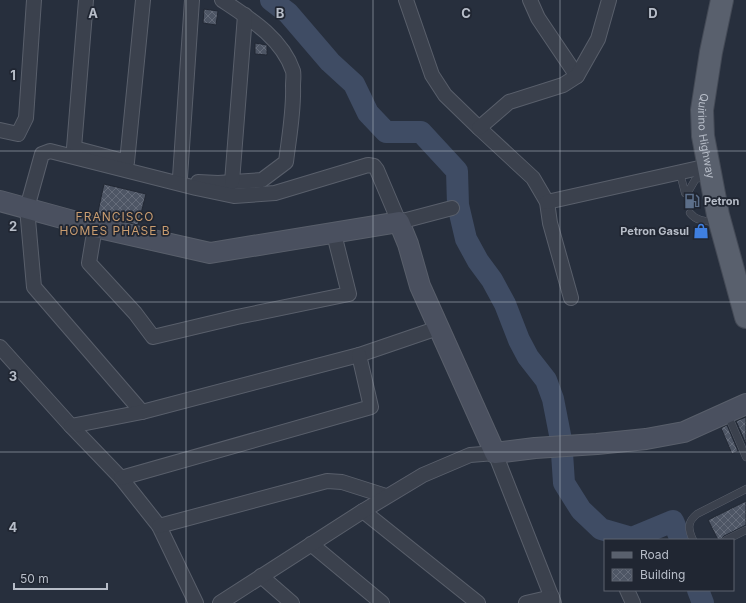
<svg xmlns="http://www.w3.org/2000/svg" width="746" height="603" font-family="Inter,sans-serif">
  <defs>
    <pattern id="building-cross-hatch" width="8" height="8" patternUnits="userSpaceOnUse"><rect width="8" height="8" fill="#4e5665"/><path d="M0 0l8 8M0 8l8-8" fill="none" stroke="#656c7a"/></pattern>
  </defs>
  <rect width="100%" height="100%" fill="#272f3d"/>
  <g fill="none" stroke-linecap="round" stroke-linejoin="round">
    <g stroke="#3f4c64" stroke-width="22">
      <path d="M271 0 288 13 330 62 354 84 368 113 386 132H421L457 171 458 205 466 239 478 261 492 280 505 304 519 340 528 357 546 380 553 399 561 440"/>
      <path d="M562 453 564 483 581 510 601 529 632 538 673 521 681 540"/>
      <path d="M698 590 703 603"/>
    </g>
  </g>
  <g fill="url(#building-cross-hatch)" stroke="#222834">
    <path d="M204 9 218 11 216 25 203 23Z"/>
    <path d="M255 43 267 45V55L255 54Z"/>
    <path d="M104 184 146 194 138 225 97 216Z"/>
    <path d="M746 417V444L736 421Z"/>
    <path d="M727 425 738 451 732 454 721 428Z"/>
    <path d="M746 501V525L724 536 721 540H718L708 520Z"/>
  </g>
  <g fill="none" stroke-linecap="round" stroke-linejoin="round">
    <defs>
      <g id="lane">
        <path d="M680 173 685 193"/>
        <path d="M688 192 695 180 707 172"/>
        <path d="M690 213C697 222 707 221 717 222"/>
        <path d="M727 413 746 457"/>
        <path d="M693 540C688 529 687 522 697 514L746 489"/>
        <path d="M726 540 746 530"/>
      </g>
      <g id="street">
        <path d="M86 0 74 148 127 162 143 0"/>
        <path d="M406 0 432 75 445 95 479 128 533 178 547 202 550 223 571 298"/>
        <path d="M530 0 538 18 577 76"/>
        <path d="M479 128 509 102 563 85 577 76 598 39 609 0"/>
        <path d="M0 130 18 134 26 118 34 0"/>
        <path d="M180 177 192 0"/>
        <path d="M198 182 218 183 262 180 286 162C289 137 294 111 293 86 293 81 294 75 293 71 282 38 249 18 222 0"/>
        <path d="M232 182 245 15"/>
        <path d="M547 202 708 166"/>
        <path d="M95 227 89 263 135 313 153 337 237 317 349 294 334 234"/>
        <path d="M0 347 71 426 121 478 159 526 196 603"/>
        <path d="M142 412 34 287 27 208 42 154 50 151 196 188 234 196 275 193 368 165 374 166 377 170 399 222 452 208"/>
        <path d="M71 426 142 412 359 355 438 328"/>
        <path d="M121 478 371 407 359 355"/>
        <path d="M363 511 478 603"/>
        <path d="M159 526 327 481 342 482 386 496"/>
        <path d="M311 544 382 603"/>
        <path d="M261 576 292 603"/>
        <path d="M627 590 633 603"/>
        <path d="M220 603 363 511 423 475 470 455 495 453 554 603"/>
        <path d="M526 603 552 597"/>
      </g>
      <path id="secondary" d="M0 201 95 227 210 253 399 222 408 244 420 286 495 453 535 448 597 444 646 439 684 432 746 404"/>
      <g id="primary">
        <path id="s1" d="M722 0 711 52 702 110 703 136 718 215 746 317"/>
      </g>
    </defs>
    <use href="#lane" stroke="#595f6b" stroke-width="8"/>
    <use href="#street" stroke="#595f6b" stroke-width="16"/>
    <use href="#secondary" stroke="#595f6b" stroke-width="22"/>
    <use href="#primary" stroke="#444a56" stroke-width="24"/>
    <use href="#lane" stroke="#3b414d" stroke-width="7"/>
    <use href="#street" stroke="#3b414d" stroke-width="14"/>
    <use href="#secondary" stroke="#4a505f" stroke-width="20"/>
    <use href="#primary" stroke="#59606d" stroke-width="22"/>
  </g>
  <path fill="none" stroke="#b7bdc8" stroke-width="1" stroke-opacity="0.55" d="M186 0V603M373 0V603M560 0V603M0 151H746M0 302H746M0 452H746"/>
  <defs>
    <symbol id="fuel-bare" viewBox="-9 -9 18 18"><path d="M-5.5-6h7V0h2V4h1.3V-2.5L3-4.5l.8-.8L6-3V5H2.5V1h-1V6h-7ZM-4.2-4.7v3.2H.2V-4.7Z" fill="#5c6f8a" stroke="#202632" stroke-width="2.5" paint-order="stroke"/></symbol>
    <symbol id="shop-bare" viewBox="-9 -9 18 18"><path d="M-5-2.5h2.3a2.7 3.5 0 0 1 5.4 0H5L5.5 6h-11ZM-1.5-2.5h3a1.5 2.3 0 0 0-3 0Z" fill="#3f7fe0" stroke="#202632" stroke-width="2.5" paint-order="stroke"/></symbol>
  </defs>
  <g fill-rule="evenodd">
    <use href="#fuel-bare" x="681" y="190" width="22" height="22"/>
    <use href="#shop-bare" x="690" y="220" width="22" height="22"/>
  </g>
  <g text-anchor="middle" stroke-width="3.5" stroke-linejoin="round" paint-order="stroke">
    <g font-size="11" fill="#b7bdc8" stroke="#202632">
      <text dy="4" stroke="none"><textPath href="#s1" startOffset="138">Quirino Highway</textPath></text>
    </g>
    <g font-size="11" font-weight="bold" fill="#b7bdc8" stroke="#202632" text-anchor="start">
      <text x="704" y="205">Petron</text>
      <text x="689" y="235" text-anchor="end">Petron Gasul</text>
    </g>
    <g font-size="12" letter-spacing="1" fill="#ca9d70" stroke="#202632">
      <text x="115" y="221">FRANCISCO<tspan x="115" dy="14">HOMES PHASE B</tspan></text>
    </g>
  </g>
  <g font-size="13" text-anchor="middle" font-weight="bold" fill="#b7bdc8" stroke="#202632" stroke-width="3.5" stroke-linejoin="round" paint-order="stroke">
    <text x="93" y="18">A</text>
    <text x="280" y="18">B</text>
    <text x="466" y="18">C</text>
    <text x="653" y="18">D</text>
    <text x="13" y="80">1</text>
    <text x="13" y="231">2</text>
    <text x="13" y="381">3</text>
    <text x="13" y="532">4</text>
  </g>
  <rect x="604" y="539" width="130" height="52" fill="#202632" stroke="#5c626e"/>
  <rect x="612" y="552" width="20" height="6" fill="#59606d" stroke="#5c626e"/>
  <text x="640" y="559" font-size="12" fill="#b7bdc8">Road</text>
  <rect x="612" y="569" width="20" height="12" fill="url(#building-cross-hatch)" stroke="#5c626e"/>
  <text x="640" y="579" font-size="12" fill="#b7bdc8">Building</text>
  <path d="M14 583v6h93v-6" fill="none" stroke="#b7bdc8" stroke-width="2"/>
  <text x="20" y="583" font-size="12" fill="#b7bdc8" stroke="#202632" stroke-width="3" paint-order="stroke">50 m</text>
</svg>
